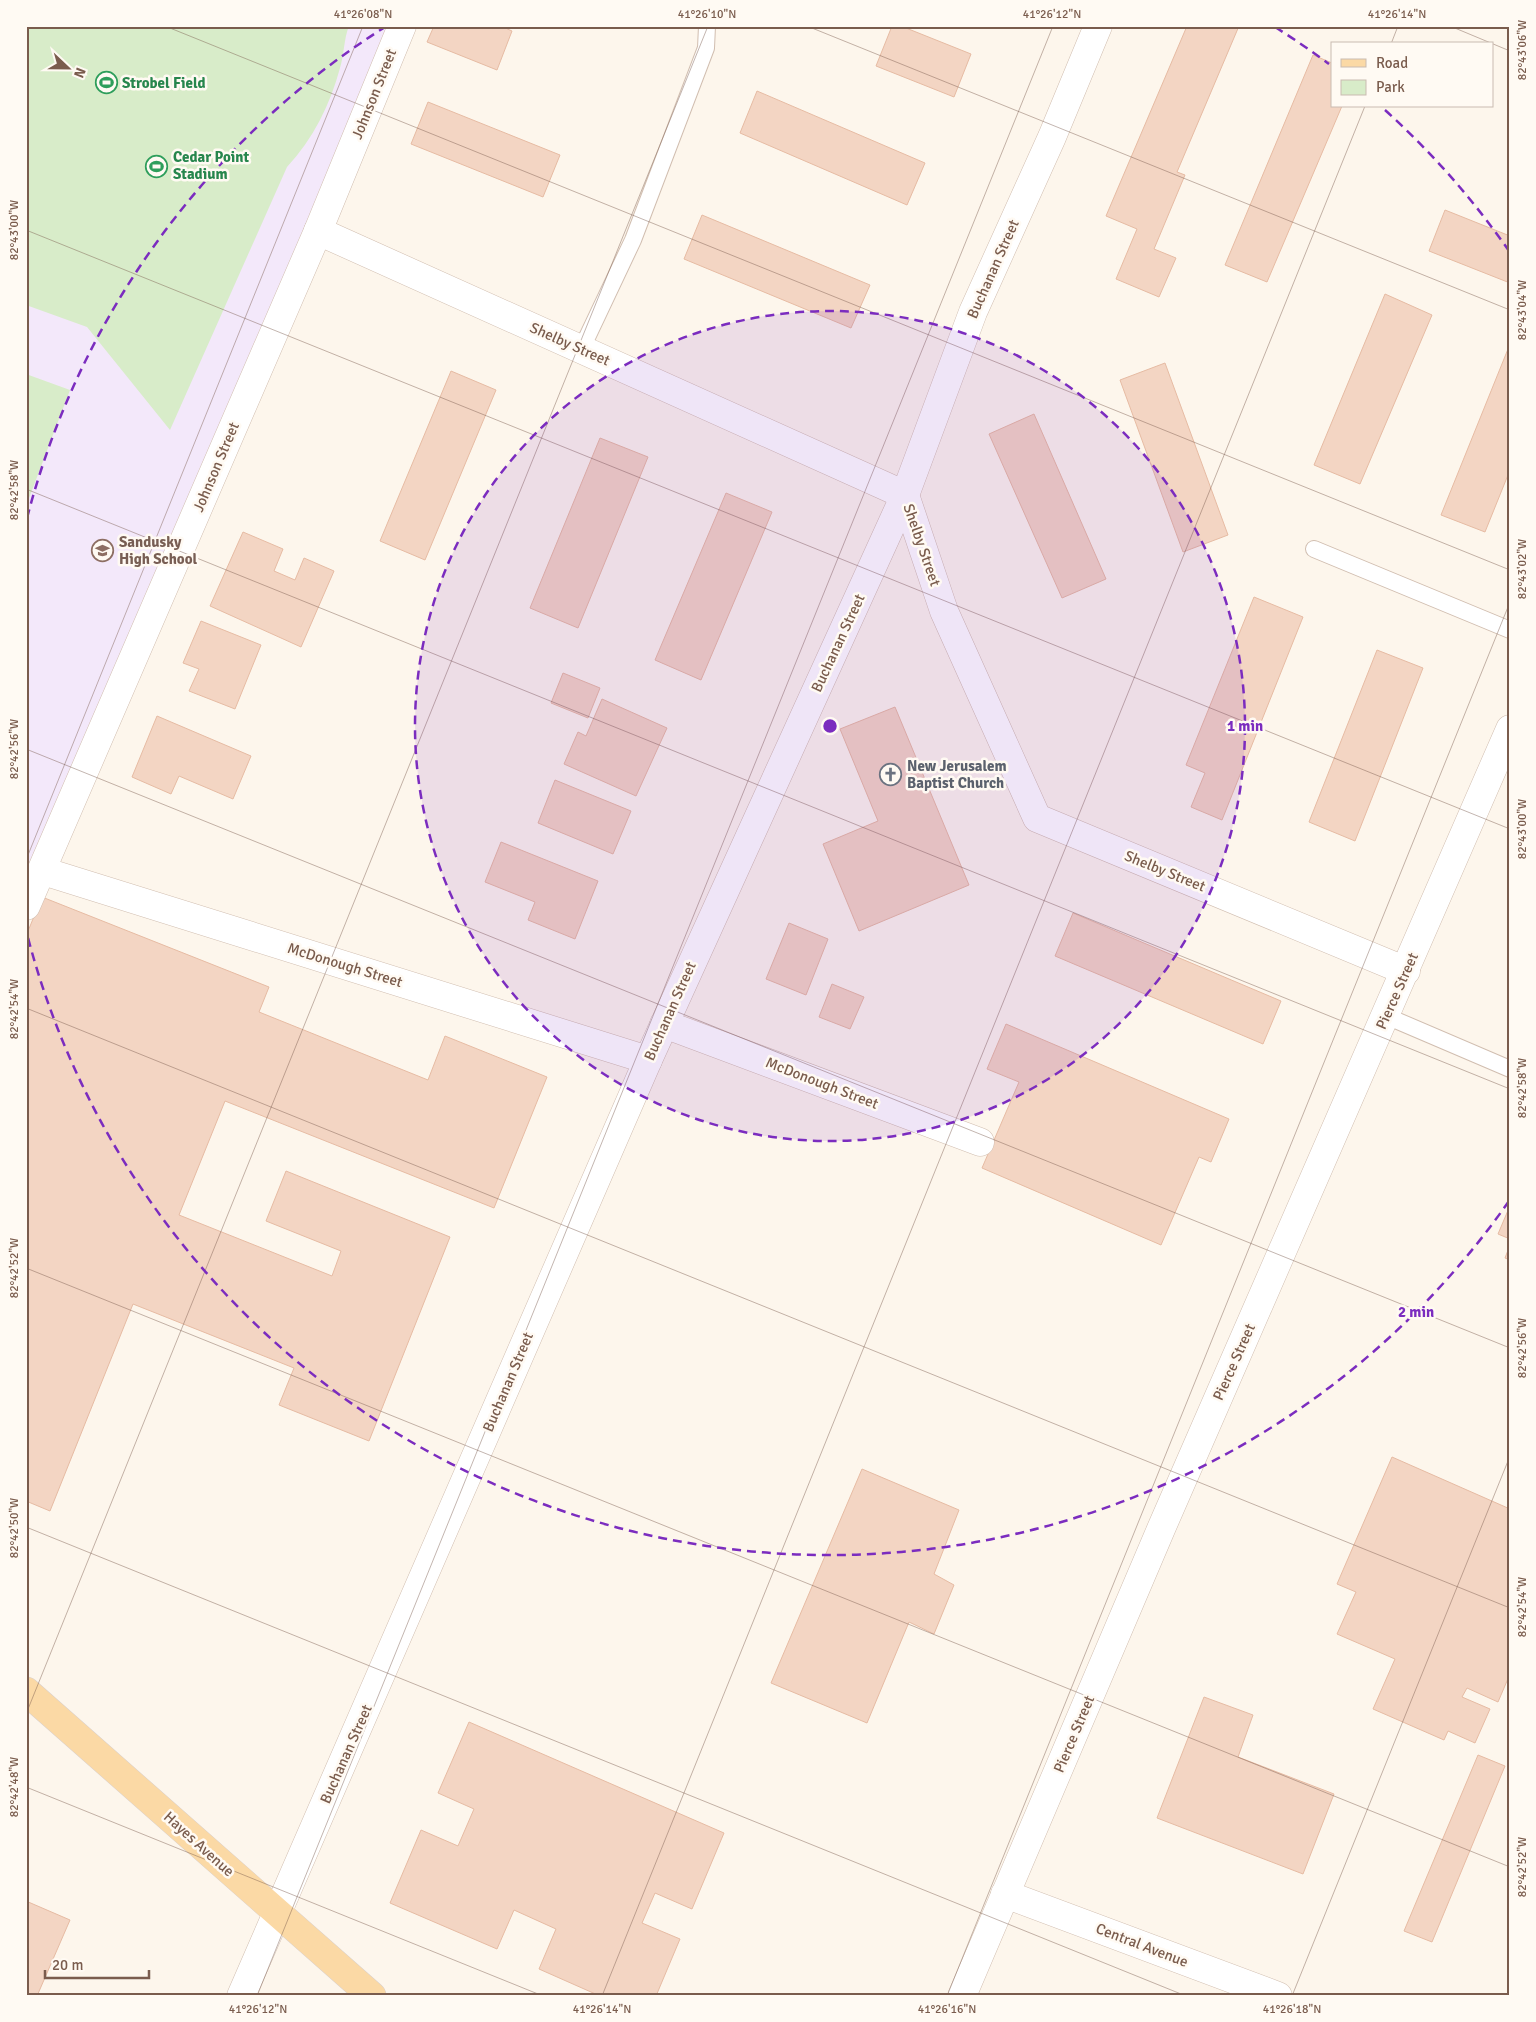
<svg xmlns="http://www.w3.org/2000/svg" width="1536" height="2022" font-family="Signika,sans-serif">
  <rect width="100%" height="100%" fill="#fdf6ec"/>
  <path fill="#f3e8fa" d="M26 26H402L26 906Z"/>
  <g fill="#d8ecc9">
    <path d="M26 26H349C344 38 344 55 340 68 330 105 313 139 287 167L170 430 87 327 26 305Z"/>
    <path d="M26 374 70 390 26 506Z"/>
  </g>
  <g fill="#f3d5c3" stroke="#e6bba3">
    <path d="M434 26H501L512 31 497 70 427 42Z"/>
    <path d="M892 26H901L971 54 954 97 876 66Z"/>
    <path d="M1187 26H1239L1177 172 1185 175 1154 249 1176 258 1159 297 1116 279 1137 229 1106 216Z"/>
    <path d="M1313 55 1332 63V106H1342L1267 282 1225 265Z"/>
    <path d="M757 91 925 163 907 205 740 133Z"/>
    <path d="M428 102 560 155 543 197 411 144Z"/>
    <path d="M1445 210 1510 236V283L1429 251Z"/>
    <path d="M702 215 870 285 851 328 684 259Z"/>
    <path d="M1385 294 1432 315 1360 484 1314 465Z"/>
    <path d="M1508 349 1510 350V470L1485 532 1441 515Z"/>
    <path d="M1165 363 1228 535 1183 552 1120 380Z"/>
    <path d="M451 371 496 390 425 560 380 541Z"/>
    <path d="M1034 414 1106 579 1062 598 989 434Z"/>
    <path d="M600 438 648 457 578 628 530 608Z"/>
    <path d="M726 493 772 512 701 680 655 660Z"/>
    <path d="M243 532 283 549 274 571 295 580 304 558 334 571 301 647 210 606Z"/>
    <path d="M1254 597 1303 617 1222 820 1191 807 1205 773 1186 765Z"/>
    <path d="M201 621 261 645 235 709 189 691 199 669 183 663Z"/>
    <path d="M1377 650 1423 668 1355 841 1309 822Z"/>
    <path d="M563 673 600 688 588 718 551 703Z"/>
    <path d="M602 699 667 728 636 796 564 764 578 732 586 736Z"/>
    <path d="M895 707 969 885 859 931 823 844 878 821 840 729Z"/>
    <path d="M157 716 251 756 233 799 179 776 171 794 132 777Z"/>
    <path d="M555 780 631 811 613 854 538 823Z"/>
    <path d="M501 842 598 881 575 939 528 920 535 902 485 882Z"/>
    <path d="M42 897 269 987 259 1012 428 1080 445 1036 547 1077 494 1208 225 1101 179 1215 332 1276 341 1251 266 1221 286 1171 450 1237 369 1441 279 1405 294 1368 133 1304 50 1511 26 1501V936Z"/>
    <path d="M1073 913 1281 1001 1263 1044 1055 956Z"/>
    <path d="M789 923 828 939 806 995 766 979Z"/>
    <path d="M832 984 864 997 850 1029 819 1017Z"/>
    <path d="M1006 1024 1229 1119 1211 1162 1199 1157 1161 1245 982 1168 1019 1082 987 1069Z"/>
    <path d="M1509 1208H1510V1239L1498 1234Z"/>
    <path d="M1510 1245V1260L1505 1258Z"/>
    <path d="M1392 1457 1510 1509V1674L1498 1702 1467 1688 1462 1697 1490 1709 1475 1743 1448 1731 1444 1740 1373 1709 1395 1659 1337 1634 1356 1592 1337 1584Z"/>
    <path d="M862 1469 959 1510 934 1574 954 1585 934 1634 909 1622 867 1723 771 1683Z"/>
    <path d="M1204 1697 1253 1715 1238 1757 1334 1794 1303 1874 1157 1818Z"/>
    <path d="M469 1722 724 1833 692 1909 655 1893 642 1923 680 1939 656 1996H600L539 1969 556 1929 514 1910 497 1949 390 1903 421 1830 458 1846 474 1809 438 1793Z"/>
    <path d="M1478 1755 1505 1766 1432 1942 1404 1931Z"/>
    <path d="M26 1901 70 1920 37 1996H26Z"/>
  </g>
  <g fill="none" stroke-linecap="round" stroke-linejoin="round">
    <defs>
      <g id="service">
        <path d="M581 350 633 240 706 48 707 26"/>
        <path d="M1314 549 1510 630"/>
        <path d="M1386 1016 1510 1069"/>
      </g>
      <g id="minor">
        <path d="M318 231 905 495 944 611 1037 818 1406 971"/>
        <path d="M43 871 648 1060"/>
        <path d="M26 906 318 231 402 26"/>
        <path d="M664 1024 980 1142"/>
        <path d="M1005 1894 1278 1996"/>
        <path d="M241 1996 648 1060 905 495 973 312 1052 137 1098 26"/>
        <path d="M962 1996 1161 1529 1510 729"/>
      </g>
      <path id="primary" d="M26 1691 372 1996"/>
    </defs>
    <use href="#service" stroke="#d1beb0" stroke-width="18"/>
    <use href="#minor" stroke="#d1beb0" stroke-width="29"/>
    <use href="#primary" stroke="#dad1cd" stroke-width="29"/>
    <use href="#service" stroke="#fff" stroke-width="16"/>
    <use href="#minor" stroke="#fff" stroke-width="28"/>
    <use href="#primary" stroke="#fbd9a5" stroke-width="28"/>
  </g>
  <path fill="none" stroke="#7a5c4d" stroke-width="1" stroke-opacity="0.45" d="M165 26 1510 570M807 26 1510 310M1450 26 1510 51M1391 44 1398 26M26 230 1510 829M26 489 1510 1089M26 749 1510 1348M26 860 363 26M26 1008 1510 1608M26 1268 1510 1867M26 1527 1186 1996M26 1714 708 26M26 1787 543 1996M257 1996 1053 26M602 1996 1365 106M947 1996 1510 602M1292 1996 1510 1456"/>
  <circle cx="830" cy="726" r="415" fill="#7b2cbf" fill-opacity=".12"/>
  <g fill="none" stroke="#7b2cbf" stroke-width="2.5" stroke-dasharray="9 6">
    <circle cx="830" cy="726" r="415"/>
    <path d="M1509 1201A829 829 0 0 1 27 934M27 518A829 829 0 0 1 385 27M1275 27A829 829 0 0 1 1329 64M1385 110A829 829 0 0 1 1509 251"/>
  </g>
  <defs>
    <symbol id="stadium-ring" viewBox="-11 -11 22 22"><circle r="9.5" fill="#fffaf3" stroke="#2e9e5b" stroke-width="1.5"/><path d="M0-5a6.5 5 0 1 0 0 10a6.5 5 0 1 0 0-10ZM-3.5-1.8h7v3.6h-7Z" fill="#2e9e5b"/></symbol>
    <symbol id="school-ring" viewBox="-11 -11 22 22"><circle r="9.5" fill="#fffaf3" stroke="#8d6e63" stroke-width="1.5"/><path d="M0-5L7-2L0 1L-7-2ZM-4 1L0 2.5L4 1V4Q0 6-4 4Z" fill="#8d6e63"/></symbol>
    <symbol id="church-ring" viewBox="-11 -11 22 22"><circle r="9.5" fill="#fffaf3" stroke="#6b7280" stroke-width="1.5"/><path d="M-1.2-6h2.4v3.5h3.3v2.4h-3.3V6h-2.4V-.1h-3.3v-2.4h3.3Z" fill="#6b7280"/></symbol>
  </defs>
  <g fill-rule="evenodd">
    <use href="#stadium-ring" x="94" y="70" width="25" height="25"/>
    <use href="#stadium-ring" x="144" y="154" width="25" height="25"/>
    <use href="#school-ring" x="90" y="538" width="25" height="25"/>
    <use href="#church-ring" x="878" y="762" width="25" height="25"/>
  </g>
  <g text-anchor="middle" stroke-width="5" stroke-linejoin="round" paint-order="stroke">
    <g font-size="15" font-weight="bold" fill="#27864d" stroke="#fffaf3" text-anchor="start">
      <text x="122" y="88">Strobel Field</text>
      <text x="173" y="162">Cedar Point<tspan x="173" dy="17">Stadium</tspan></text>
    </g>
    <g font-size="15" fill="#7a5c4d" stroke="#fffaf3">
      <text transform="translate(374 94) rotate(-68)" y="5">Johnson Street</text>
      <text transform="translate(993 269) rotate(-66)" y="5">Buchanan Street</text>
      <text transform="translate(570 344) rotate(24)" y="5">Shelby Street</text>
      <text transform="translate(216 467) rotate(-67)" y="5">Johnson Street</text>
      <text transform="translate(922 545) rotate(71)" y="5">Shelby Street</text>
      <text transform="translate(838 643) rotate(-65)" y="5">Buchanan Street</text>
      <text transform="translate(1165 871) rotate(22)" y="5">Shelby Street</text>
      <text transform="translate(345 965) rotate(17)" y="5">McDonough Street</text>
      <text transform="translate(1397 991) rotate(-66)" y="5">Pierce Street</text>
      <text transform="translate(670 1011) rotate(-66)" y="5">Buchanan Street</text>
      <text transform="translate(822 1083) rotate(21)" y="5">McDonough Street</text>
      <text transform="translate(1234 1362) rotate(-66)" y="5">Pierce Street</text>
      <text transform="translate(508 1382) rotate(-67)" y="5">Buchanan Street</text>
      <text transform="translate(1074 1734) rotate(-67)" y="5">Pierce Street</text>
      <text transform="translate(346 1754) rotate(-66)" y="5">Buchanan Street</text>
      <text transform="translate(199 1844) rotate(42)" y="5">Hayes Avenue</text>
      <text transform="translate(1142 1945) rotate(21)" y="5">Central Avenue</text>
    </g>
    <g font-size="15" font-weight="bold" fill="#785e54" stroke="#fffaf3" text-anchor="start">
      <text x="119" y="547">Sandusky<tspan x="119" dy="17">High School</tspan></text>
    </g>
    <g font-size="15" font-weight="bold" fill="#5b616d" stroke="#fffaf3" text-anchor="start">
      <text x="907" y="771">New Jerusalem<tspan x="907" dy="17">Baptist Church</tspan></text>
    </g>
  </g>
  <circle cx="830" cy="726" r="8" fill="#7b2cbf" stroke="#fffaf3" stroke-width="2.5"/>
  <g font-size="15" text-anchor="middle" font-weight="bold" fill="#7b2cbf" stroke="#fffaf3" stroke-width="5" stroke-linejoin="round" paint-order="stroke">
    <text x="1245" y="731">1 min</text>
    <text x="1416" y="1317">2 min</text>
  </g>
  <rect width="1536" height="2022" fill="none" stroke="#fffaf3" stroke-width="55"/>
  <rect x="1331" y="42" width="162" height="65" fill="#fffaf3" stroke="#cabbb1"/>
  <rect x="1341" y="59" width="25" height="8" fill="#fbd9a5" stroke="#cabbb1"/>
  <text x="1376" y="68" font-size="15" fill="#7a5c4d">Road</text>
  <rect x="1341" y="80" width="25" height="15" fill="#d8ecc9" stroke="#cabbb1"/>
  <text x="1376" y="92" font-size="15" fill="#7a5c4d">Park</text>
  <g transform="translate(68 68) rotate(112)" stroke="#fffaf3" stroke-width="4" paint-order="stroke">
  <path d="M0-4L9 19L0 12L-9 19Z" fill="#7a5c4d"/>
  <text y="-8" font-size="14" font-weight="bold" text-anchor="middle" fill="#7a5c4d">N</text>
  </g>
  <path d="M45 1970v8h104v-8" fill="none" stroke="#7a5c4d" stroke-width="2.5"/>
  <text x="52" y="1970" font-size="15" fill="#7a5c4d" stroke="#fffaf3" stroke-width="4" paint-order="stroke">20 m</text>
  <rect x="28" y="28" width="1480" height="1966" fill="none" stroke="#7a5c4d" stroke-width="2"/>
  <g font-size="12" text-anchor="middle" fill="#7a5c4d">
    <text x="363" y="18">41°26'08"N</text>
    <text x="707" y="18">41°26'10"N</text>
    <text x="1052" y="18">41°26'12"N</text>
    <text x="1397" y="18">41°26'14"N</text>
    <text transform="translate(1522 50) rotate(-90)" y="4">82°43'06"W</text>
    <text transform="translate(14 230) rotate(-90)" y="4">82°43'00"W</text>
    <text transform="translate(1522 310) rotate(-90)" y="4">82°43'04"W</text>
    <text transform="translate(14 490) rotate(-90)" y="4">82°42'58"W</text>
    <text transform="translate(1522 569) rotate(-90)" y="4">82°43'02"W</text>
    <text transform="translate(14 749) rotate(-90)" y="4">82°42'56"W</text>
    <text transform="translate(1522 829) rotate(-90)" y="4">82°43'00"W</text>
    <text transform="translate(14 1009) rotate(-90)" y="4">82°42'54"W</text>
    <text transform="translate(1522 1088) rotate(-90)" y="4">82°42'58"W</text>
    <text transform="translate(14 1268) rotate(-90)" y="4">82°42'52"W</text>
    <text transform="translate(1522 1348) rotate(-90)" y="4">82°42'56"W</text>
    <text transform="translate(14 1528) rotate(-90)" y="4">82°42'50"W</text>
    <text transform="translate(1522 1607) rotate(-90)" y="4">82°42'54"W</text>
    <text transform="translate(14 1787) rotate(-90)" y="4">82°42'48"W</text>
    <text transform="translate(1522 1867) rotate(-90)" y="4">82°42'52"W</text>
    <text x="258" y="2013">41°26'12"N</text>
    <text x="602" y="2013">41°26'14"N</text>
    <text x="947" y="2013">41°26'16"N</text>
    <text x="1292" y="2013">41°26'18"N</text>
  </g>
</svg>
